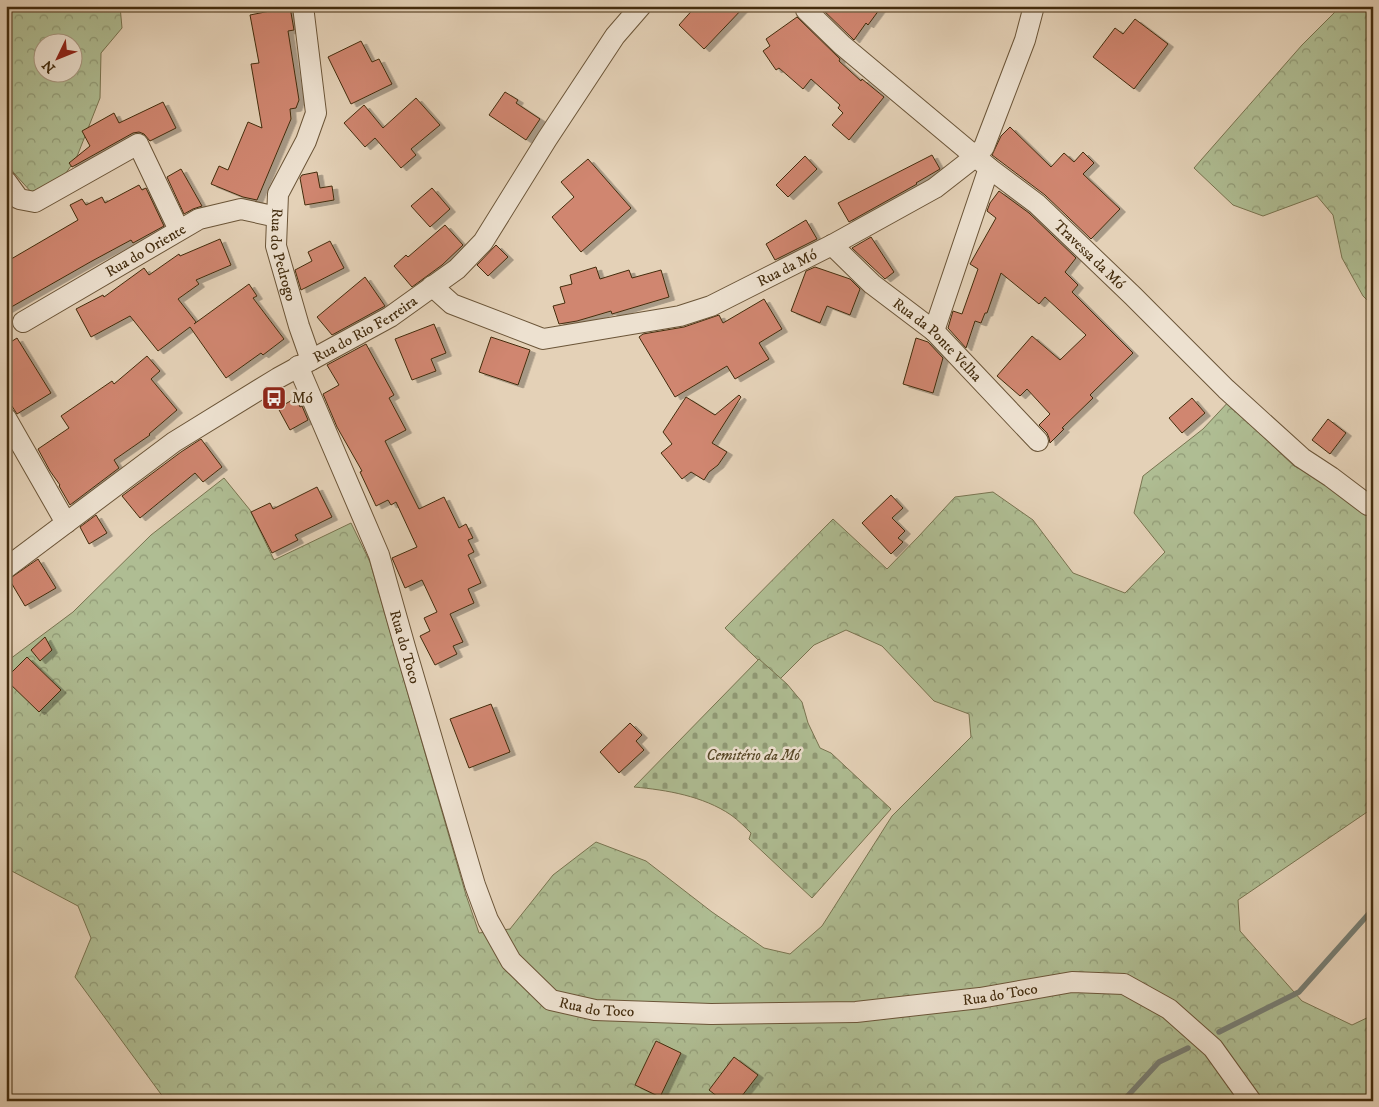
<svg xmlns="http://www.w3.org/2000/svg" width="1379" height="1107" font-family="'IM FELL DW Pica',serif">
  <defs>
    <pattern id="forest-crowns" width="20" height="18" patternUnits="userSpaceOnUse" patternTransform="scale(1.25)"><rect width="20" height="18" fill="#afbd93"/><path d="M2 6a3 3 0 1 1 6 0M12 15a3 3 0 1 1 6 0" fill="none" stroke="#909a76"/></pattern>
    <pattern id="cemetery-stones" width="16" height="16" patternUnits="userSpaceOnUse" patternTransform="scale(1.25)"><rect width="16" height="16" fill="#afbd93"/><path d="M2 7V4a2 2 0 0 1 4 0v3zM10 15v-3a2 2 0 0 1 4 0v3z" fill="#909a76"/></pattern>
    <filter id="shadow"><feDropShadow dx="5.5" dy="3" stdDeviation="0" flood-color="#0004"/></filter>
  </defs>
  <rect width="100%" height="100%" fill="#e4d1b7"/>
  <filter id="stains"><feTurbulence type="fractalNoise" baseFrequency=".004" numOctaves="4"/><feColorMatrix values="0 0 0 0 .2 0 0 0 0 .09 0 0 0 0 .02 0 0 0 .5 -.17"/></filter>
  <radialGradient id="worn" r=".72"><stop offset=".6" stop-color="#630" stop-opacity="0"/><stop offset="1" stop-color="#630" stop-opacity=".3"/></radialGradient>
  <g fill="url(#forest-crowns)" stroke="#797450" fill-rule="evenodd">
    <path d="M6 6H120L122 28 101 53 100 98 76 159 55 188 32 193 14 173 6 163ZM42 42H72V72H42Z"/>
    <path d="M1341 6H1373V306L1363 296 1342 258 1333 215 1317 196 1263 216 1233 205 1194 168 1302 45Z"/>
    <path d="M1232 398 1256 430 1294 466 1333 482 1373 512V808L1238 900 1240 931 1302 1001 1352 1025 1373 1015V1101H166L75 977 91 938 78 906 6 868V662L73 612 151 535 224 478 250 510 274 560 351 523 370 562 466 895 479 933 510 929 553 875 596 842 646 861 712 912 764 948 790 954 822 926 892 816 971 737 969 714 934 701 882 646 846 630 814 645 779 680 725 628 833 519 887 569 919 536 955 497 993 492 1033 520 1073 573 1125 593 1165 552 1134 513 1143 476 1203 429Z"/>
  </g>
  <path fill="url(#cemetery-stones)" stroke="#797450" d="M759 659 787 684 802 702 808 723 820 748 831 753 891 809 812 898 749 839 751 833C745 827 738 820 731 815 703 796 667 790 634 787Z"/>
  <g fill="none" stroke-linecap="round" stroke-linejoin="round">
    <g stroke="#777e74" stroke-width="5.5">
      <path d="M1219 1032 1299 992 1373 909"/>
      <path d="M1123 1101 1159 1062 1188 1048"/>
    </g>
  </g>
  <g fill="#d0866f" stroke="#432c0e" filter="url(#shadow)">
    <path d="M696 6H745L704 49 679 25Z"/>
    <path d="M819 6H882L868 25 866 23 854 40Z"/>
    <path d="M290 7 294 30 288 31 299 100 296 108 290 109 291 119 257 200 243 197 211 184 219 166 228 170 248 122 262 128 251 64 259 63 250 15Z"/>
    <path d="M797 17 840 59 839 61 861 81 862 79 884 97 849 140 832 125 843 113 838 108 840 105 811 79 803 89 779 68 776 70 763 51 770 46 766 39Z"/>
    <path d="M1135 19 1168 44 1134 89 1093 57 1115 28 1123 34Z"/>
    <path d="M361 41 372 62 379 59 392 84 351 104 328 57Z"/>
    <path d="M505 92 518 100 516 103 540 119 526 140 489 115Z"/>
    <path d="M416 98 440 125 411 149 416 155 401 168 375 138 365 147 344 123 364 105 383 128Z"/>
    <path d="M163 102 176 128 150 141 144 134 139 132 133 133 72 167 69 163 90 146 82 131 114 113 119 123Z"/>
    <path d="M1010 127 1051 167 1064 153 1074 162 1083 152 1094 163 1083 174 1120 209 1091 239 1045 195 992 155 1001 136Z"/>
    <path d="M932 155 940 169 916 183 917 184 849 222 838 203Z"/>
    <path d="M805 156 817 169 788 197 776 185Z"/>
    <path d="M588 159 631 208 581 252 552 217 574 197 561 182Z"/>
    <path d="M181 169 202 206 193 209 184 214 167 177Z"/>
    <path d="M317 172 320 188 332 186 334 200 305 205 300 178 302 175Z"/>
    <path d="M139 185 142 190 146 188 164 226 133 243 131 240 92 261 6 310V262L78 220 70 205 82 199 86 205 102 197 105 203Z"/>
    <path d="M432 188 450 209 430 227 411 206Z"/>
    <path d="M999 191 1029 213 1076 258 1065 272 1078 285 1072 292 1133 353 1090 395 1093 398 1062 428 1064 429 1050 443 1049 438 1047 433 1039 425 1050 414 1027 389 1020 396 997 376 1032 336 1060 360 1086 335 1045 297 1039 304 1001 273 987 313H985L981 323 975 321 966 348 948 328 953 311 962 314 978 269 970 264 996 218 987 211 990 203Z"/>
    <path d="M806 220 817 239 775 260 766 244Z"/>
    <path d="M445 225 463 245 442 265 412 287 394 266 406 255 408 257Z"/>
    <path d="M871 237 894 272 885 279 852 248Z"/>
    <path d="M220 239 231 265 196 280 199 284 178 299 196 322 194 324 249 284 257 296 253 298 284 339 263 355 261 353 226 378 190 327 158 351 130 316 91 337 76 309 103 295 104 297 144 268 149 275 179 254 180 256Z"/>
    <path d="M330 241 344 268 301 290 295 270 312 261 308 252Z"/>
    <path d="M496 245 508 257 488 276 477 265Z"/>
    <path d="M596 267 600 279 629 270 632 278 661 270 669 297 612 314 611 311 577 321 559 324 553 306 565 303 560 287 572 284 570 275Z"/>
    <path d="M815 267 850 279 860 289 850 315 827 306 820 323 791 311 806 271Z"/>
    <path d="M365 277 385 306 332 335 317 317Z"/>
    <path d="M764 299 782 329 759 343 769 359 735 379 727 366 675 397 639 337 643 334 684 327 719 315 723 323Z"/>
    <path d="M434 324 446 353 431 359 436 371 412 380 395 339Z"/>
    <path d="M491 337 530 350 518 385 479 372Z"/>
    <path d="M17 338 51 393 17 414 6 397V345Z"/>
    <path d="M916 338 928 342 943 358 933 393 903 384Z"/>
    <path d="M366 344 394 395 389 398 406 430 385 441 419 509 444 497 459 528 466 524 473 538 468 540 474 552 468 555 481 583 468 589 474 603 450 614 463 642 453 646 457 654 435 665 420 636 430 631 424 618 437 612 422 580 405 588 392 558 417 547 396 502 391 505 388 500 376 506 360 472 362 471 337 427 323 394 339 385 327 365Z"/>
    <path d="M147 356 160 371 151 379 177 410 149 434 150 435 114 460 119 468 70 505 59 486 60 485 50 471 38 449 69 428 61 416 112 381 114 384Z"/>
    <path d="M739 395 741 397 712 443 727 452 718 465 709 472 704 480 691 472 682 479 661 453 672 444 663 432 686 397 715 415Z"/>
    <path d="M296 398 300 407 302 406 308 420 290 430 278 408Z"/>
    <path d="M1192 398 1205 413 1182 433 1169 418Z"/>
    <path d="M1328 419 1346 433 1330 454 1312 440Z"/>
    <path d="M201 439 222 467 203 482 195 473 140 518 122 496 181 452Z"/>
    <path d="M317 487 332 517 295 535 298 540 272 553 251 512 270 503 273 509Z"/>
    <path d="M891 495 903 508 892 518 905 531 898 538 903 542 891 554 862 523Z"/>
    <path d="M96 515 107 533 89 544 80 527Z"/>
    <path d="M38 559 56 588 25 606 9 579Z"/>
    <path d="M45 637 52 650 40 661 31 650Z"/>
    <path d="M27 657 61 690 39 712 6 680V678Z"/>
    <path d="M491 704 510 752 469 768 450 719Z"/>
    <path d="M630 723 642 735 636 741 644 750 619 773 600 752Z"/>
    <path d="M656 1041 681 1053 660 1097 635 1085Z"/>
    <path d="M734 1057 758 1075 738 1101H723L709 1090Z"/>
  </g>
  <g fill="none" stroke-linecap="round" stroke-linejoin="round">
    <defs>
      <g id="minor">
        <path id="s1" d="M303 6 316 113 306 141 278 194 276 246 299 326 311 360"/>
        <path id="s2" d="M806 10 842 45 989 168 1037 204 1133 296 1226 389 1302 458 1331 477 1368 505"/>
        <path d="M6 181 19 199 35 202 138 144 179 230"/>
        <path id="s3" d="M832 245 872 284 934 331 1038 441"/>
        <path id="s4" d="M432 286 452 304 543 339 680 316 711 306 832 245 935 188 976 156 984 147 1025 40 1034 6"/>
        <path id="s5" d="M23 322 199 219 241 209 277 217"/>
        <path d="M934 331 989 168"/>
        <path id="s6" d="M298 366 379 555 405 647 475 885 488 920 511 961 551 1000 595 1010 711 1014 856 1012 980 998 1072 982 1124 984 1169 1009 1213 1048 1251 1101"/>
        <path d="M6 418 66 523"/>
        <path id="s7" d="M6 568 174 442 278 378 390 317 457 269 483 242 547 139 615 36 641 6"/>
      </g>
    </defs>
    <use href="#minor" stroke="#6b5538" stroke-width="22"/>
    <use href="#minor" stroke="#ede1d0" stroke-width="20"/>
  </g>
  <defs>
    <symbol id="bus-square" viewBox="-11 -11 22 22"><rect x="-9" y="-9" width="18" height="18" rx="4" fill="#8f2418" stroke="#ede1d0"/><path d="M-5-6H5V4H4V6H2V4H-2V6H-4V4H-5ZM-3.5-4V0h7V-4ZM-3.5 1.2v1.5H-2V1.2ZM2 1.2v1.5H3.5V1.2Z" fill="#fff"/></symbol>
  </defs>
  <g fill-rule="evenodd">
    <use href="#bus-square" x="260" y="384" width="28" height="28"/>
  </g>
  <g text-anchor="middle" stroke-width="5" stroke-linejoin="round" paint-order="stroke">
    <g font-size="15" fill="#432c0e" stroke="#ede1d0">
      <text dy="5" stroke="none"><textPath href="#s5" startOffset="142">Rua do Oriente</textPath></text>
      <text dy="5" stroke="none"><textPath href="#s1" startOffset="259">Rua do Pedrogo</textPath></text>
      <text dy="5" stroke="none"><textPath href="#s2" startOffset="375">Travessa da Mó</textPath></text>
      <text dy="5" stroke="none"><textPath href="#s4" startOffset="381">Rua da Mó</textPath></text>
      <text dy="5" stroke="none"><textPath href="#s7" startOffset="432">Rua do Rio Ferreira</textPath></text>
      <text dy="5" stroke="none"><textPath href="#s3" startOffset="142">Rua da Ponte Velha</textPath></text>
      <text dy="5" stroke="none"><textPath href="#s6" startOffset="301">Rua do Toco</textPath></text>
      <text dy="5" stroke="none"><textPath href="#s6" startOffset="1141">Rua do Toco</textPath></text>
      <text dy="5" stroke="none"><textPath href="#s6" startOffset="736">Rua do Toco</textPath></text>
    </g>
    <g font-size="15" fill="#432c0e" stroke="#ede1d0" text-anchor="start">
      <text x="292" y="403">Mó</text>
    </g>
    <g font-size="15" font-style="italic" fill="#594929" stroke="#ede1d0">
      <text x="753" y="760">Cemitério da Mó</text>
    </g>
  </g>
  <rect width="1379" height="1107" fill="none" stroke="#e4d1b7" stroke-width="25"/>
  <rect x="8" y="8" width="1364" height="1092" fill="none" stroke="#432c0e" stroke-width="2.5"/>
  <rect x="12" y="12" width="1354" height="1082" fill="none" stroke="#432c0e"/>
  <g transform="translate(58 58) rotate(227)"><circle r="24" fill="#ede1d0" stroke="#a99982"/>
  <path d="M0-4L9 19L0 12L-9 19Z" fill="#8f2418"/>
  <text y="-8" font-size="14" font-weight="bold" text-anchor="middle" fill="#432c0e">N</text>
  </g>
  <rect width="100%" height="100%" filter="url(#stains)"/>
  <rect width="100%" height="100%" fill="url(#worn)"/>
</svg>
